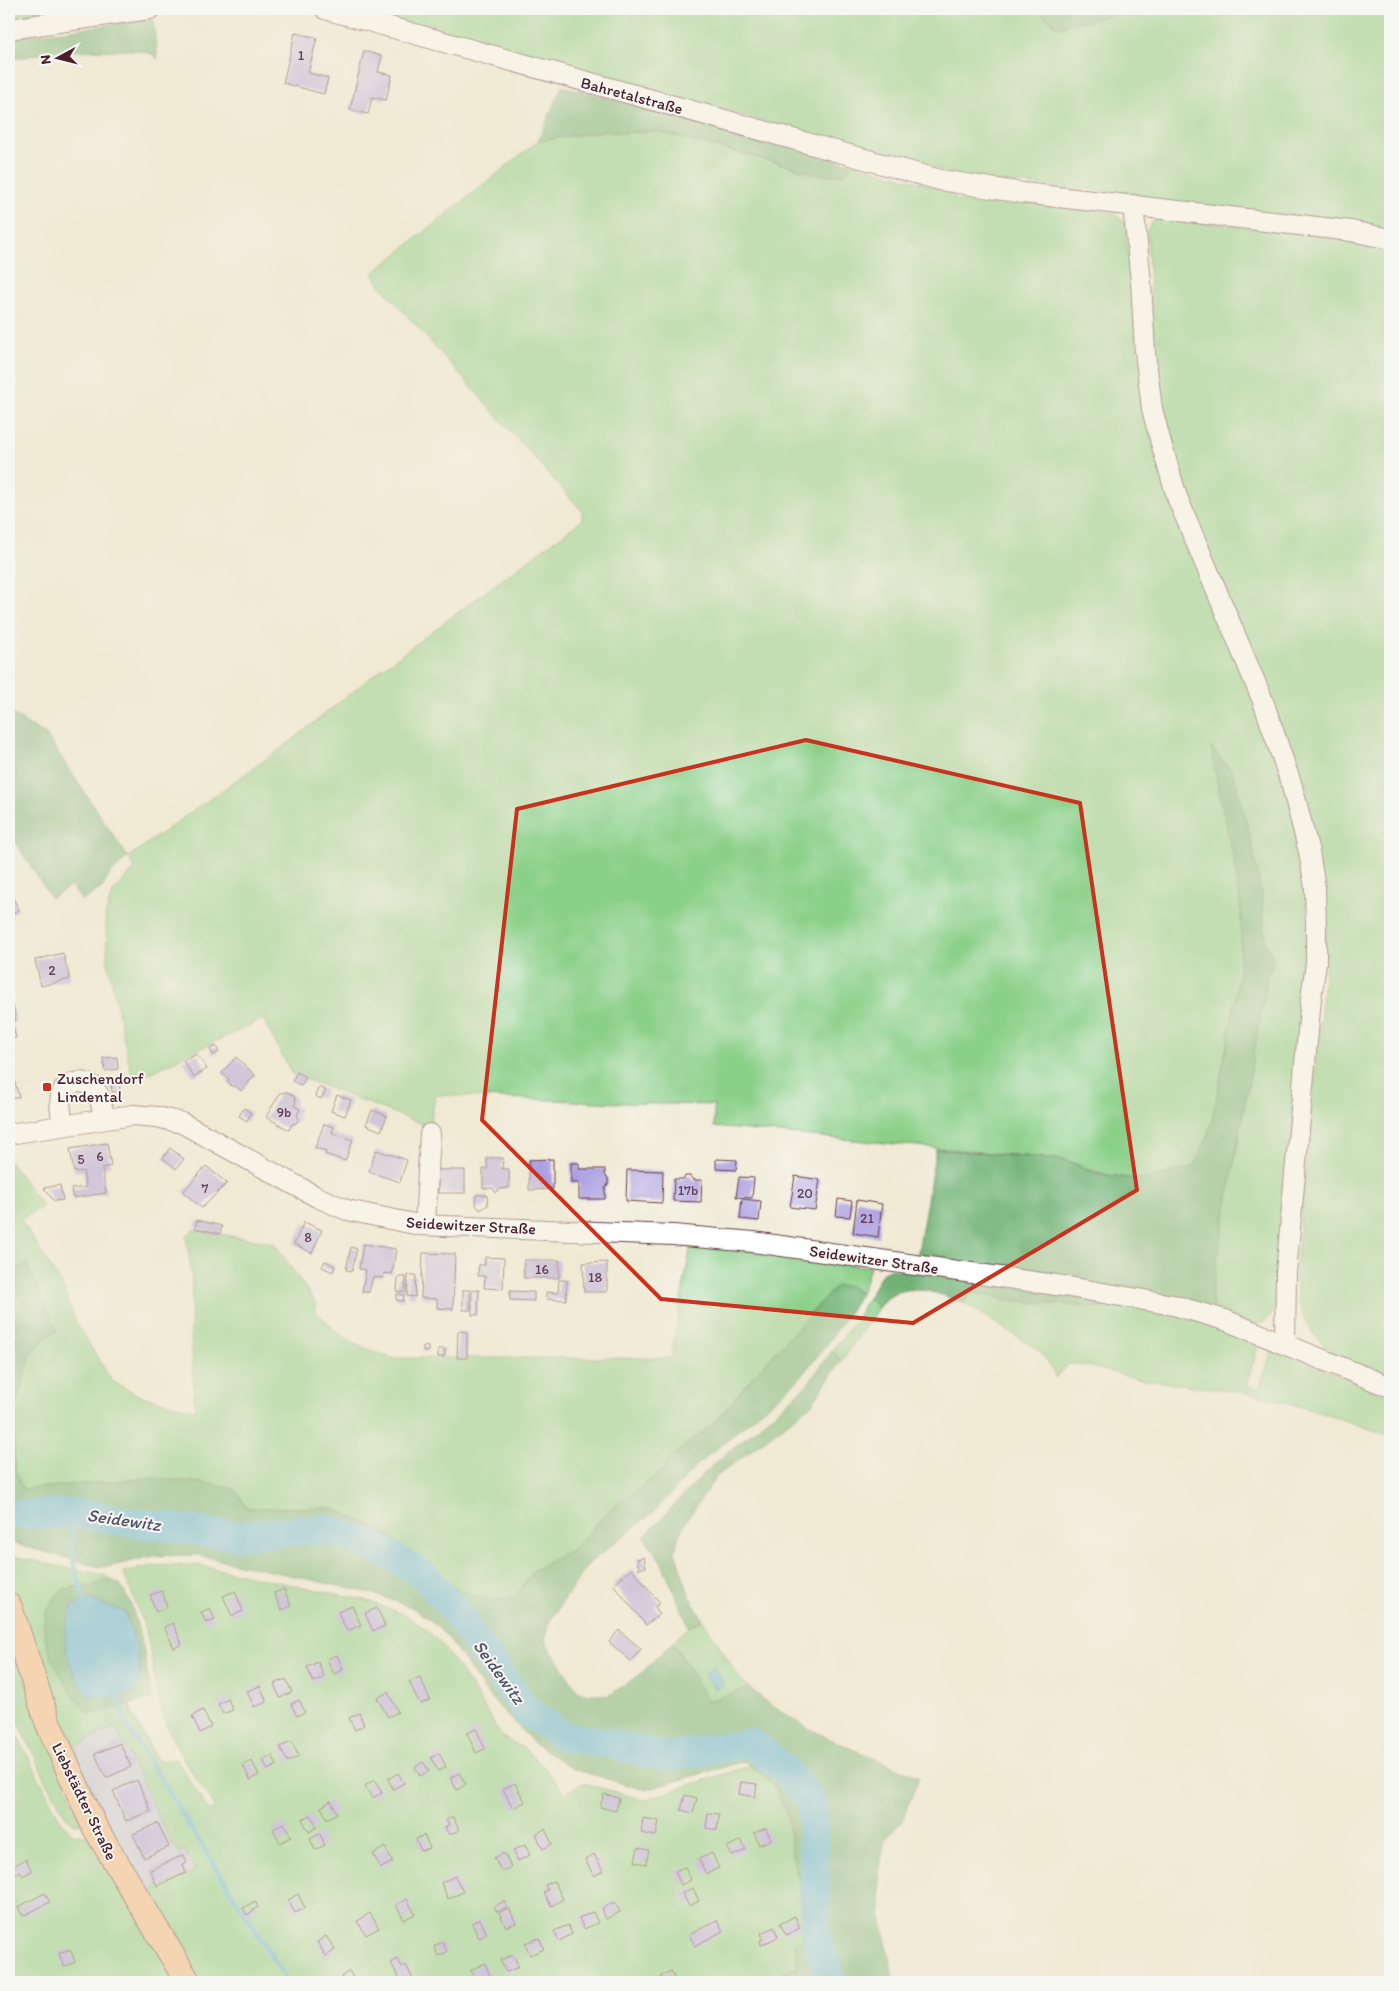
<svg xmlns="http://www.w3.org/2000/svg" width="1399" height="1991" font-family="Itim,sans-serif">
  <rect width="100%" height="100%" fill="#f6f6f2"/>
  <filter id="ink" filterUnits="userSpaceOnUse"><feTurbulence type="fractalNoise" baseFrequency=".02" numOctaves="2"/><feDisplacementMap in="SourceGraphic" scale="10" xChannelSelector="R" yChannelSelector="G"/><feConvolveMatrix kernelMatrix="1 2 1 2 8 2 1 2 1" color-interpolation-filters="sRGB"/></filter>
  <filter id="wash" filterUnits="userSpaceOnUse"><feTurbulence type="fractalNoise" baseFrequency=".0096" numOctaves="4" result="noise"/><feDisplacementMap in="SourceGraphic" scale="20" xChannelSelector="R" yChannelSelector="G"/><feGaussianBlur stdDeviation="1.12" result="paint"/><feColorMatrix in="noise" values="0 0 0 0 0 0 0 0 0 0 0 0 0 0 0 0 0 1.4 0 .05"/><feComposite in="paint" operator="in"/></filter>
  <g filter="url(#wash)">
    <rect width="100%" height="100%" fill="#f0ead4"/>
    <path fill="#bfc2dd" d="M115 1727 172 1845 185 1850 195 1872 148 1893 110 1828 71 1748Z"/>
    <g fill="#8bd089" stroke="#6a785a">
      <path d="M9 9H90L9 21Z"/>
      <path d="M355 9H1037L1057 27 1136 9H1390V234L1169 203 1134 194 977 180Z"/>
      <path d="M604 131 622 133 655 131 790 166 818 175H843L850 163 951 191 956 200 963 201 970 195 1114 213 1125 223 1138 354 1224 628 1286 787 1301 852 1306 889 1307 963 1280 1270C1278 1287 1279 1326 1254 1324 1243 1323 1225 1312 1214 1308L1211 1293 1267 979 1274 958 1266 945 1261 891 1212 748C1218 797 1234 844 1240 893 1246 952 1233 1013 1222 1070 1216 1102 1211 1139 1193 1167 1179 1172 1156 1181 1141 1180 1114 1179 1090 1170 1066 1160L714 1127V1105L620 1103 435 1095 430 1127 292 1074 263 1019 133 1081 108 964 105 915 112 894 135 868 128 857 290 742 371 677 582 520V511L379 284 373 273 538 141Z"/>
      <path d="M1166 218 1352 240 1390 248V1377L1333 1355 1313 1333 1304 1318 1298 1300 1295 1273 1326 962 1324 885 1184 493 1162 410 1153 350 1147 230 1155 219Z"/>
      <path d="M9 1160 43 1206 21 1220 61 1284 76 1323 112 1381 138 1395 195 1410 191 1334 192 1278 186 1236 193 1230 274 1243 315 1302 316 1312 336 1331 357 1345 391 1358H671L691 1244 752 1250 870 1267 861 1294 850 1286 751 1379 713 1424 676 1453 659 1473 608 1512 573 1549 534 1570 515 1598 490 1600 458 1590 436 1571 407 1553 390 1535 333 1508H246L236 1490 215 1484 72 1485 23 1489 15 1471 13 1413 31 1355 48 1335 27 1264 9 1274Z"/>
      <path d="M972 1292 1009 1300 1101 1308 1107 1299 1168 1310 1220 1327 1259 1344 1246 1385 1259 1389 1273 1348 1390 1396V1436C1340 1419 1286 1399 1233 1391 1204 1386 1175 1385 1146 1380 1120 1376 1095 1365 1068 1364L1055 1378 1052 1368 1041 1352 964 1303Z"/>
      <path d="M868 1298 878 1308 842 1360 832 1351 853 1324Z"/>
      <path d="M9 1555 57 1566 101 1574 109 1578 95 1586 71 1587 42 1625 88 1714 130 1704 132 1714 158 1761 176 1759 209 1811 215 1807C197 1779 175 1750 164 1718 155 1692 154 1666 148 1640 142 1616 132 1594 123 1572L152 1566 197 1565 365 1600 405 1615 423 1627 441 1644 469 1683 502 1737 525 1749 545 1768 565 1794 583 1783 644 1800 749 1766C791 1786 786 1825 794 1863 800 1886 812 1909 812 1934 812 1943 803 1957 799 1966L758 1982H198L113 1845 117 1841 148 1893 195 1871 185 1850 180 1853 175 1845H172L115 1727 72 1748 110 1828V1831L57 1729 9 1586Z"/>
      <path d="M703 1620 742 1682 750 1688 708 1701 673 1642 689 1627Z"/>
      <path d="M9 1638 81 1821 79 1824H74L66 1817 46 1780 9 1703Z"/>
      <path d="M9 1720 60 1819 72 1834 90 1837 179 1982H9Z"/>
    </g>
    <g fill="#70b275" stroke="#5d6850" fill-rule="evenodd">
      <path d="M1037 9H1136L1057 27Z"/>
      <path d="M153 19 158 59 152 54 135 50 57 51 9 60V38Z"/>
      <path d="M562 86 850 163 849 169 843 175H818L790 166 655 131 622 133 604 131 538 141Z"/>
      <path d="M9 712 46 735 128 857 110 874 102 888 82 901 71 886 51 898 9 832Z"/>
      <path d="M1211 747 1233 773 1249 831 1261 891 1266 945 1274 958 1267 979 1211 1293 1214 1308 917 1258 936 1149 1066 1160 1096 1173 1142 1180 1193 1167C1211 1139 1216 1102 1222 1070 1233 1015 1247 948 1239 893 1233 843 1218 796 1211 747Z"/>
      <path d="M27 1264 57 1331 48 1335 31 1355 13 1413 15 1471 23 1489 152 1478 215 1484 236 1490 247 1508H333L390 1535 407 1553 436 1571 458 1590 490 1600 514 1598 534 1570 573 1549 608 1512 659 1473 676 1453 713 1424 751 1379 836 1286H850L861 1294 826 1346 797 1381 696 1466 655 1511 588 1564 548 1624 545 1641 578 1692 608 1696 640 1674 673 1642 708 1701 750 1688C798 1731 861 1752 919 1777L902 1821 885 1840 879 1872 882 1923 895 1982H758L798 1966 795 1943 812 1936 808 1906 794 1863 788 1815 774 1785 759 1771 749 1766 745 1761 645 1790 573 1769 533 1742 489 1696 448 1638 429 1619 411 1607 371 1593 198 1555 153 1556 112 1566 99 1567 9 1542V1376C11 1370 14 1364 15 1357 19 1330 9 1301 9 1274Z"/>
      <path d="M889 1269 1107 1299 1101 1308 1009 1300 972 1292 964 1303C934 1292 902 1277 878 1308L868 1298 883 1272Z"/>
      <path d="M832 1351 842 1360 811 1405 716 1477 688 1518 679 1535 675 1551 690 1597 703 1620 689 1627 661 1561 644 1537 707 1470 806 1386Z"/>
      <path d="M109 1578 120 1584 131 1604 142 1642 152 1699 88 1714C68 1689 27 1633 52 1602 55 1598 58 1593 62 1590 73 1585 85 1590 96 1586 100 1584 105 1580 109 1578ZM88 1599 125 1612C132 1635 144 1661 138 1686L113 1697 73 1606Z"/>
    </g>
    <g fill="#5cb4d9" stroke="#536a82">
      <path d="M9 1292C14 1309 17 1339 15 1357 14 1363 11 1370 9 1376Z"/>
      <path d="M88 1599 125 1612C131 1630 151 1679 132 1693 122 1700 98 1696 87 1696 67 1664 58 1642 73 1606Z"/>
      <path d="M713 1667 724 1684 715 1689 704 1674Z"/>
    </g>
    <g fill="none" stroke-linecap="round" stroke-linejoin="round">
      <g stroke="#5cb4d9" stroke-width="5">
        <path d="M70 1513 74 1564 86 1605"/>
        <path d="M116 1691 125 1723 288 1982"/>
      </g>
      <path stroke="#5cb4d9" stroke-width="30" d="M9 1515 70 1513 234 1536 327 1529 374 1546 422 1574 451 1606 528 1713 566 1737 612 1744 666 1757 752 1743 783 1768 812 1801 816 1935 832 1982"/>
    </g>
    <g id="blocks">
      <g fill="#ac9ee2">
        <path d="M295 33 317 38 308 73 328 78 324 94 283 83Z"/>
        <path d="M364 51 382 56 378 72 392 75 386 100 372 97 368 114 350 110Z"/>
        <path d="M9 889 19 910 9 915Z"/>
        <path d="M63 953 70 979 41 986 35 960Z"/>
        <path d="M13 1005 16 1021 12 1022 16 1038 9 1039V1006Z"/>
        <path d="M216 1046 219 1052 213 1055 210 1049Z"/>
        <path d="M197 1054 207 1069 194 1077 183 1061Z"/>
        <path d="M117 1057 118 1069 105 1071 103 1058Z"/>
        <path d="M236 1057 255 1075 241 1091 235 1085 233 1087 227 1081 229 1079 222 1073Z"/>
        <path d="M9 1061 19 1097 9 1099Z"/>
        <path d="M297 1072 306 1077 301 1086 292 1081Z"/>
        <path d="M119 1082 120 1091 112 1092 111 1083Z"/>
        <path d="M319 1087 326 1091 321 1099 315 1096Z"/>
        <path d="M287 1092 294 1096 296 1102 294 1106 300 1109 297 1115 299 1119 296 1123 292 1124 289 1130 266 1117 280 1093Z"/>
        <path d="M337 1095 351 1100 345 1116 331 1111Z"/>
        <path d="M244 1108 251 1113 247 1121 239 1116Z"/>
        <path d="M372 1110 387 1116 381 1131 366 1125Z"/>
        <path d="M324 1124 334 1127 332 1133 353 1140 345 1161 325 1154 326 1151 315 1148Z"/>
        <path d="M107 1143 111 1166 102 1168 106 1193 73 1198 71 1189 86 1187 83 1171 74 1172 70 1149Z"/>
        <path d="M170 1148 184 1159 176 1169 163 1158Z"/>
        <path d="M376 1150 407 1160 400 1182 369 1172Z"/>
        <path d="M487 1158H503L502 1169H509V1188L500 1189 496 1193 493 1188H483V1169H487Z"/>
        <path d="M553 1159V1189L529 1190V1160Z"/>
        <path d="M716 1159 737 1160 736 1170 716 1169Z"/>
        <path d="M571 1163H579V1169H605V1175L608 1178V1185L605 1188V1199H579V1183H571Z"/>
        <path d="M206 1166 227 1183 202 1208 183 1192Z"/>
        <rect x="438" y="1170" width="27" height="23"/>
        <path d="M627 1170 663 1171 662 1203 626 1201Z"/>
        <path d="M685 1176H690L693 1180H702L701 1202 673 1201 674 1179H683Z"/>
        <path d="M795 1176 820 1180 815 1210 790 1207Z"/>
        <path d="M739 1177 754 1178 752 1198 736 1197Z"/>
        <path d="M60 1185 63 1200 54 1201 44 1188Z"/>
        <path d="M476 1195H487L488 1205 480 1210 476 1205Z"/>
        <path d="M742 1199 761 1201 759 1221 740 1219Z"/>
        <path d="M838 1199 852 1201 850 1217 836 1216Z"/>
        <path d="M857 1200 882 1204 878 1237 853 1233Z"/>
        <path d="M197 1220 222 1226 220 1234 195 1228Z"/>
        <path d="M304 1222 322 1230 312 1253 294 1244Z"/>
        <path d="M363 1244 396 1249 392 1274 384 1273 383 1278 373 1277 369 1292H362L366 1270 359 1269Z"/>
        <path d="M351 1247 357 1249 352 1271 346 1270Z"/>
        <path d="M423 1253 455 1254 453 1309 437 1308V1299L421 1298Z"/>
        <path d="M485 1257 504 1258 503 1289 484 1288 485 1276H478L479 1265H485Z"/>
        <rect x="524" y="1260" width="35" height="18"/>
        <path d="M325 1261 335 1266 333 1272 322 1267Z"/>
        <path d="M607 1262V1292H584L583 1263Z"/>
        <path d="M408 1275H416L415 1297 407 1296Z"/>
        <path d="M398 1277H406L405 1292H397Z"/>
        <path d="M559 1280H567L566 1300 546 1299V1292L558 1293Z"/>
        <rect x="463" y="1290" width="7" height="20"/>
        <path d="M472 1290H479L478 1315H472Z"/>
        <path d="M510 1291 534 1292V1301L510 1300Z"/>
        <path d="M397 1294 404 1295 403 1301 396 1300Z"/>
        <path d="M458 1331 467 1332V1358H457Z"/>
        <path d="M423 1346 428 1347V1352L423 1351Z"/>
        <path d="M438 1349H445L444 1357H438Z"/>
        <path d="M644 1557 646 1567 639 1569 637 1559Z"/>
        <path d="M632 1569 660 1603 655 1607 660 1614 646 1625 613 1584Z"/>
        <path d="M284 1589 291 1606 281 1610 274 1593Z"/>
        <path d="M162 1591 167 1607 156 1612 150 1595Z"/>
        <path d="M235 1591 243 1611 232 1616 223 1596Z"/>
        <path d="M352 1606 361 1625 347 1631 338 1612Z"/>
        <path d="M210 1608 215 1620 206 1623 201 1612Z"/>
        <path d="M377 1608 385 1626 373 1631 365 1613Z"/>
        <path d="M173 1623 182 1644 174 1648 164 1627Z"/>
        <path d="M619 1630 641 1649 631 1661 609 1642Z"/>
        <path d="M337 1655 343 1670 334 1674 327 1659Z"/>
        <path d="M318 1662 324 1677 313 1682 307 1667Z"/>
        <path d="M420 1677 430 1700 420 1704 409 1682Z"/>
        <path d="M286 1679 292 1692 280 1698 274 1684Z"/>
        <path d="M260 1686 267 1702 254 1707 247 1691Z"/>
        <path d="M388 1692 398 1712 388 1717 377 1698Z"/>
        <path d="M228 1699 233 1710 223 1714 218 1704Z"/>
        <path d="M299 1700 305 1712 297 1716 291 1704Z"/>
        <path d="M203 1710 211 1727 200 1733 192 1716Z"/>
        <path d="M359 1713 364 1725 355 1730 349 1718Z"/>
        <path d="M476 1729 485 1749 476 1753 467 1733Z"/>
        <path d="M291 1741 299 1756 288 1762 280 1747Z"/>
        <path d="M120 1743 131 1767 106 1778 95 1754Z"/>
        <path d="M439 1753 446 1767 438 1771 431 1758Z"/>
        <path d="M272 1755 277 1765 268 1770 263 1760Z"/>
        <path d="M252 1761 259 1775 250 1780 243 1765Z"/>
        <path d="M423 1762 429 1771 420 1776 415 1767Z"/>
        <path d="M398 1773 404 1783 393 1789 388 1779Z"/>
        <path d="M459 1773 466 1784 457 1790 450 1778Z"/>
        <path d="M137 1780 151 1811 126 1821 113 1791Z"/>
        <path d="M374 1780 382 1793 372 1798 365 1786Z"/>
        <path d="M741 1782 757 1784 755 1797 739 1794Z"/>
        <path d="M515 1783 525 1802 513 1808 503 1789Z"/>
        <path d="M604 1794 619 1798 616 1811 600 1807Z"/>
        <path d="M685 1795 697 1798 693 1813 681 1810Z"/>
        <path d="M331 1801 337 1813 327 1819 321 1807Z"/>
        <path d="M708 1813 719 1814 717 1830 706 1828Z"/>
        <path d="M311 1815 317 1827 309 1832 302 1819Z"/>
        <path d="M453 1817 459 1830 449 1835 445 1827 449 1825 446 1820Z"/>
        <path d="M643 1818 659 1821 656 1836 641 1833Z"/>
        <path d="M158 1823 169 1847 144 1858 133 1834Z"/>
        <path d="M284 1823 291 1837 280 1843 273 1829Z"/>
        <path d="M766 1828 771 1840 759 1845 754 1833Z"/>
        <path d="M545 1829 552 1844 543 1849 536 1834Z"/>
        <path d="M320 1834 325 1845 315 1850 310 1839Z"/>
        <path d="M424 1835 430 1848 421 1851 416 1839Z"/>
        <path d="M741 1840 746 1850 732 1856 727 1847Z"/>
        <path d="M525 1845 530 1855 518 1861 513 1850Z"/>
        <path d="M385 1847 393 1862 381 1868 373 1854Z"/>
        <path d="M638 1848 649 1850 646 1864 635 1862Z"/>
        <path d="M504 1853 511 1867 502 1872 494 1858Z"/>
        <path d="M712 1853 719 1868 706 1874 699 1859Z"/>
        <path d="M594 1854 603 1871 594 1876 585 1860Z"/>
        <path d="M184 1855 187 1863 183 1865 186 1873 157 1886 150 1870Z"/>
        <path d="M26 1859 32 1871 23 1876 20 1871 12 1876 9 1868Z"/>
        <path d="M685 1867 691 1880 681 1885 675 1871Z"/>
        <path d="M455 1876 463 1892 448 1899 441 1883Z"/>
        <path d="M554 1881 563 1899 551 1906 544 1892 548 1890 545 1885Z"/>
        <path d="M693 1888 699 1901 689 1906 682 1893Z"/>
        <path d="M45 1893 50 1902 23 1916 18 1907Z"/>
        <path d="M298 1894 305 1908 295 1913 288 1900Z"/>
        <path d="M407 1899 415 1914 404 1920 396 1905Z"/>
        <path d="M255 1901 258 1907 247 1915 243 1908Z"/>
        <path d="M504 1901 507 1907 497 1912 494 1907Z"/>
        <path d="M615 1902 620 1912 606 1919 602 1908Z"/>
        <path d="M509 1908 516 1923 506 1927 499 1913Z"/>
        <path d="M593 1912 598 1923 584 1929 579 1918Z"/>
        <path d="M370 1913 379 1928 366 1935 357 1921Z"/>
        <path d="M795 1916 800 1928 786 1935 780 1924Z"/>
        <path d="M480 1919 487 1934 479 1938 472 1923Z"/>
        <path d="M717 1920 723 1931 695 1946 689 1935Z"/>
        <path d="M568 1925 572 1934 559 1941 554 1931Z"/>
        <path d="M774 1927 778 1937 761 1945 760 1940 763 1939 761 1933Z"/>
        <path d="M326 1936 335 1950 326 1956 317 1942Z"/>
        <path d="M539 1938 544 1949 530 1955 525 1943Z"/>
        <path d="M443 1942 447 1952 438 1956 434 1946Z"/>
        <path d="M70 1949 75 1962 64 1967 59 1953Z"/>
        <path d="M513 1955 519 1967 506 1972 500 1960Z"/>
        <path d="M398 1959 402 1967 406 1965 413 1979 406 1982H401L391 1963Z"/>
        <path d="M485 1963 490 1975 476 1981 471 1970Z"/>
        <path d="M349 1971 356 1982H344L341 1977Z"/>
        <path d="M671 1971 676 1982H664L661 1976Z"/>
        <path d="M458 1978 460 1982H447Z"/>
      </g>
    </g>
  </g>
  <g filter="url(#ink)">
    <use href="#blocks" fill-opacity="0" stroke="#633d44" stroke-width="1"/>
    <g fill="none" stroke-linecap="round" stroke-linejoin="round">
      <defs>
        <g id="minor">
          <path d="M325 9 940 180 1023 193 1351 231 1390 239"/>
          <path d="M9 29 150 9"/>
          <path d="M1133 205 1141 282 1145 352 1152 409 1161 443 1177 497 1263 701 1292 786 1309 852 1315 888 1316 926V963L1311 998 1286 1273 1285 1343"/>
          <path d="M63 1125C62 1115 58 1103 62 1093 67 1081 87 1078 95 1089 101 1097 102 1108 104 1118"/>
          <path d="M9 1134 133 1115 157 1117 182 1123 317 1197 347 1210 419 1225 673 1235 753 1242 1063 1286 1173 1305 1225 1320 1390 1387"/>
          <path d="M425 1225 430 1134"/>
        </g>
        <path id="major" d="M9 1606 48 1723 94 1826 188 1982"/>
      </defs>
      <use href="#minor" stroke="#633d44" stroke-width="22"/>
      <use href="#major" stroke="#633d44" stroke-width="27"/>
      <use href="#minor" stroke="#fff" stroke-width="20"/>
      <use href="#major" stroke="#fabb8b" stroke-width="25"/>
    </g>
  </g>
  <path d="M0 0H1399V1991H0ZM806 740 1080 803 1137 1190 913 1323 661 1299 482 1120 517 809Z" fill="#f0ead4" fill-opacity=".55" fill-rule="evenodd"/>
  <path fill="none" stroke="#c8321e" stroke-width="4" stroke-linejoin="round" d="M806 740 1080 803 1137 1190 913 1323 661 1299 482 1120 517 809Z"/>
  <rect fill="#c8321e" stroke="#f6f6f2" stroke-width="2" x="42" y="1082" width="10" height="10" rx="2.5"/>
  <g text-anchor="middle" stroke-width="4" stroke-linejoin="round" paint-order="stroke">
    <g font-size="14" fill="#623f59">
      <text x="301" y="60">1</text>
      <text x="52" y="975">2</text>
      <text x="284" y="1117">9b</text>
      <text x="100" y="1161">6</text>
      <text x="81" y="1164">5</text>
      <text x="205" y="1193">7</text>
      <text x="688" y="1195">17b</text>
      <text x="805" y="1198">20</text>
      <text x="867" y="1223">21</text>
      <text x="308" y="1242">8</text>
      <text x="542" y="1274">16</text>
      <text x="595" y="1282">18</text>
    </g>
    <g font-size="16" fill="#4a1f2b" stroke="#f6f6f2">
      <text transform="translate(632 95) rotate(15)" y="6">Bahretalstraße</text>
      <text transform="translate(471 1225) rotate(3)" y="6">Seidewitzer Straße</text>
      <text transform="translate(874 1259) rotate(8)" y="6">Seidewitzer Straße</text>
      <text transform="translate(85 1801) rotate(64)" y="6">Liebstädter Straße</text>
    </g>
    <g font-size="16" fill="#4a1f2b" stroke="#f6f6f2" text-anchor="start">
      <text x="57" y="1084">Zuschendorf<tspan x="57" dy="18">Lindental</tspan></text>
    </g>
    <g font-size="18" font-style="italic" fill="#505368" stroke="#f6f6f2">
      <text transform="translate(124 1520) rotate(8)" y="6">Seidewitz</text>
      <text transform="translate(499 1672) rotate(54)" y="6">Seidewitz</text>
    </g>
  </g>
  <rect width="1399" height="1991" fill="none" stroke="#f6f6f2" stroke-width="30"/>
  <g transform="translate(58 58) rotate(263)" stroke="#f6f6f2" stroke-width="4" paint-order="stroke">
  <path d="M0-4L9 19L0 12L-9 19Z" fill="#4a1f2b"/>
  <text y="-8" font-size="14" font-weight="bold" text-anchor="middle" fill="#4a1f2b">N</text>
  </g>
</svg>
